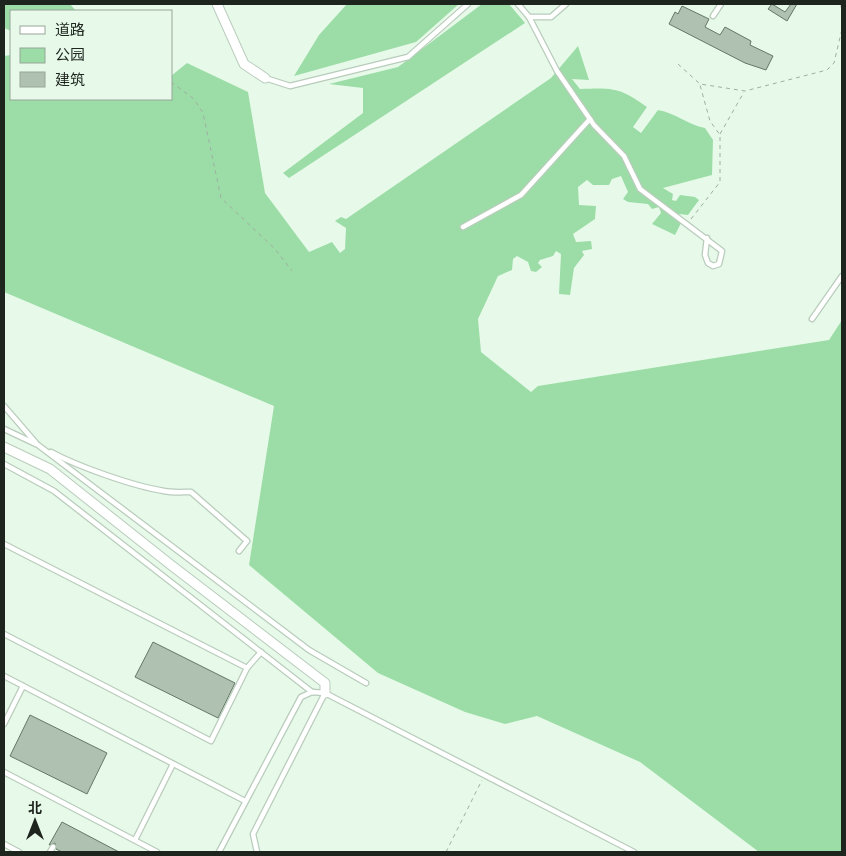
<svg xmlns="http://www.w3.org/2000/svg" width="846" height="856" font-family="'Public Sans','Noto Sans SC',sans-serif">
  <rect width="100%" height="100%" fill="#e7fae9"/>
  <g fill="#9cdda7">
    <path d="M4 4H70L76 11H11V31L4 28Z"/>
    <path d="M347 4H459L416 42 294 76 319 35Z"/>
    <path d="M482 4H509L525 23 289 178 283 173 363 113V88L329 84 398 67Z"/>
    <path d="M578 46 589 80 572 79 580 89C613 88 619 87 647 107L633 127 641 133 658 110C676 113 688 125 705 128L713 140 712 175 663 188 673 194 672 200 676 201 680 195 695 197 699 200 688 215 669 213 681 223 675 235 652 224 661 213 659 207 652 209 648 204 628 202 623 199 628 192 621 176 612 179 609 185H593L587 180 578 187 579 205 596 206 595 219 573 234 576 242 591 241 592 249 582 251 584 255 574 268 570 295 559 294 561 254 556 251 553 256 540 260 538 263 542 267 536 272 531 271 528 262 517 256 513 259 512 270 498 276 478 319 481 352 531 392 538 386 829 340 842 320V852H759L640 762 537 716 505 724 465 712 378 673 249 565 274 406 4 292V56L11 55V99H171V76L187 63 248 92 265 193 309 252 332 242 340 253 345 249 346 228 335 221 341 217 346 219 551 78Z"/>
  </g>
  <g fill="#afc2b1" stroke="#657768">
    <path d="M772 4 785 12 791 4H797L787 21 768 9Z"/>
    <path d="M682 6 709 19 705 27 720 35 725 27 751 41 750 45 773 56 766 70 745 63 669 24 675 12 678 14Z"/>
    <path d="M153 642 235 683 218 718 135 677Z"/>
    <path d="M30 715 107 753 87 794 10 756Z"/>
    <path d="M62 822 119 852H62L56 849 55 843 49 845Z"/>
  </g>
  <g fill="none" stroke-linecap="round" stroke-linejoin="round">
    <defs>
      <g id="lane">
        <path d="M518 4 529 17 557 71 594 125 624 156 640 189 722 251 719 264 713 266 708 263 705 255 707 238"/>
        <path d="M713 16 721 4"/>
        <path d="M529 17H551L566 4"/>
        <path d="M265 78 290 86 408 57 468 4"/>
        <path d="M463 227 521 195 590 119"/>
        <path d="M812 319 842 276"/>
        <path d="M4 406 36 443"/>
        <path d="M4 429 38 445 309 650 366 683"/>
        <path d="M51 452C79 467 133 486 164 491 173 493 183 492 191 492L247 541 239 551"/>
        <path d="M4 464 54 491 312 692"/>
        <path d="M4 544 247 668"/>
        <path d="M4 634 211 741 247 668 261 652"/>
        <path d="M4 676 245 801"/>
        <path d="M4 724 23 686"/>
        <path d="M4 772 157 852"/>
        <path d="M135 840 173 764"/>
        <path d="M4 844 19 852"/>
        <path d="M50 852 53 847"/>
        <path d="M219 852 301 697 312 692 325 693 634 852"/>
        <path d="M257 852 253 834 325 693"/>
      </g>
      <g id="street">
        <path d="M217 4 244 64 265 78"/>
        <path d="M4 447 50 469 171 565 325 683V693"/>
      </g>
    </defs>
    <use href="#lane" stroke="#b9ccbc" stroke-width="7"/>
    <use href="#street" stroke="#b9ccbc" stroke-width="11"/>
    <g stroke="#9faea1" stroke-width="1" stroke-dasharray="4 4" stroke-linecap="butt">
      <path d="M841 4 842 20"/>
      <path d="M678 64 700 84 745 91 827 70 834 63 842 29"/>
      <path d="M171 82 194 99 203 113 221 198 275 249 292 271"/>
      <path d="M720 134 744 92"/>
      <path d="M691 219 720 182V135L710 121 700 85"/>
      <path d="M446 852 482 780"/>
    </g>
    <use href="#lane" stroke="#fff" stroke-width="4.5"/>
    <use href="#street" stroke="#fff" stroke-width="9"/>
  </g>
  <rect width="846" height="856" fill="none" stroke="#1e251f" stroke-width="10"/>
  <rect x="10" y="10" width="162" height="90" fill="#e7fae9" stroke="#97a598"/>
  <rect x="20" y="26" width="25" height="8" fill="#ffffff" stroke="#97a598"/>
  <text x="55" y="35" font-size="15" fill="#1e251f">道路</text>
  <rect x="20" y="48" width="25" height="15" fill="#9cdda7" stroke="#97a598"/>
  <text x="55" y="60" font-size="15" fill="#1e251f">公园</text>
  <rect x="20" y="72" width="25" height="15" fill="#afc2b1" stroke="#97a598"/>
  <text x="55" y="85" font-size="15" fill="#1e251f">建筑</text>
  <g transform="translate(35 821)" stroke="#e7fae9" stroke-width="4" paint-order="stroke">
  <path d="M0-4L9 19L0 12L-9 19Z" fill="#1e251f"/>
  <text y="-8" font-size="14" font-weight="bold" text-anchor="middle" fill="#1e251f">北</text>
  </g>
</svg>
